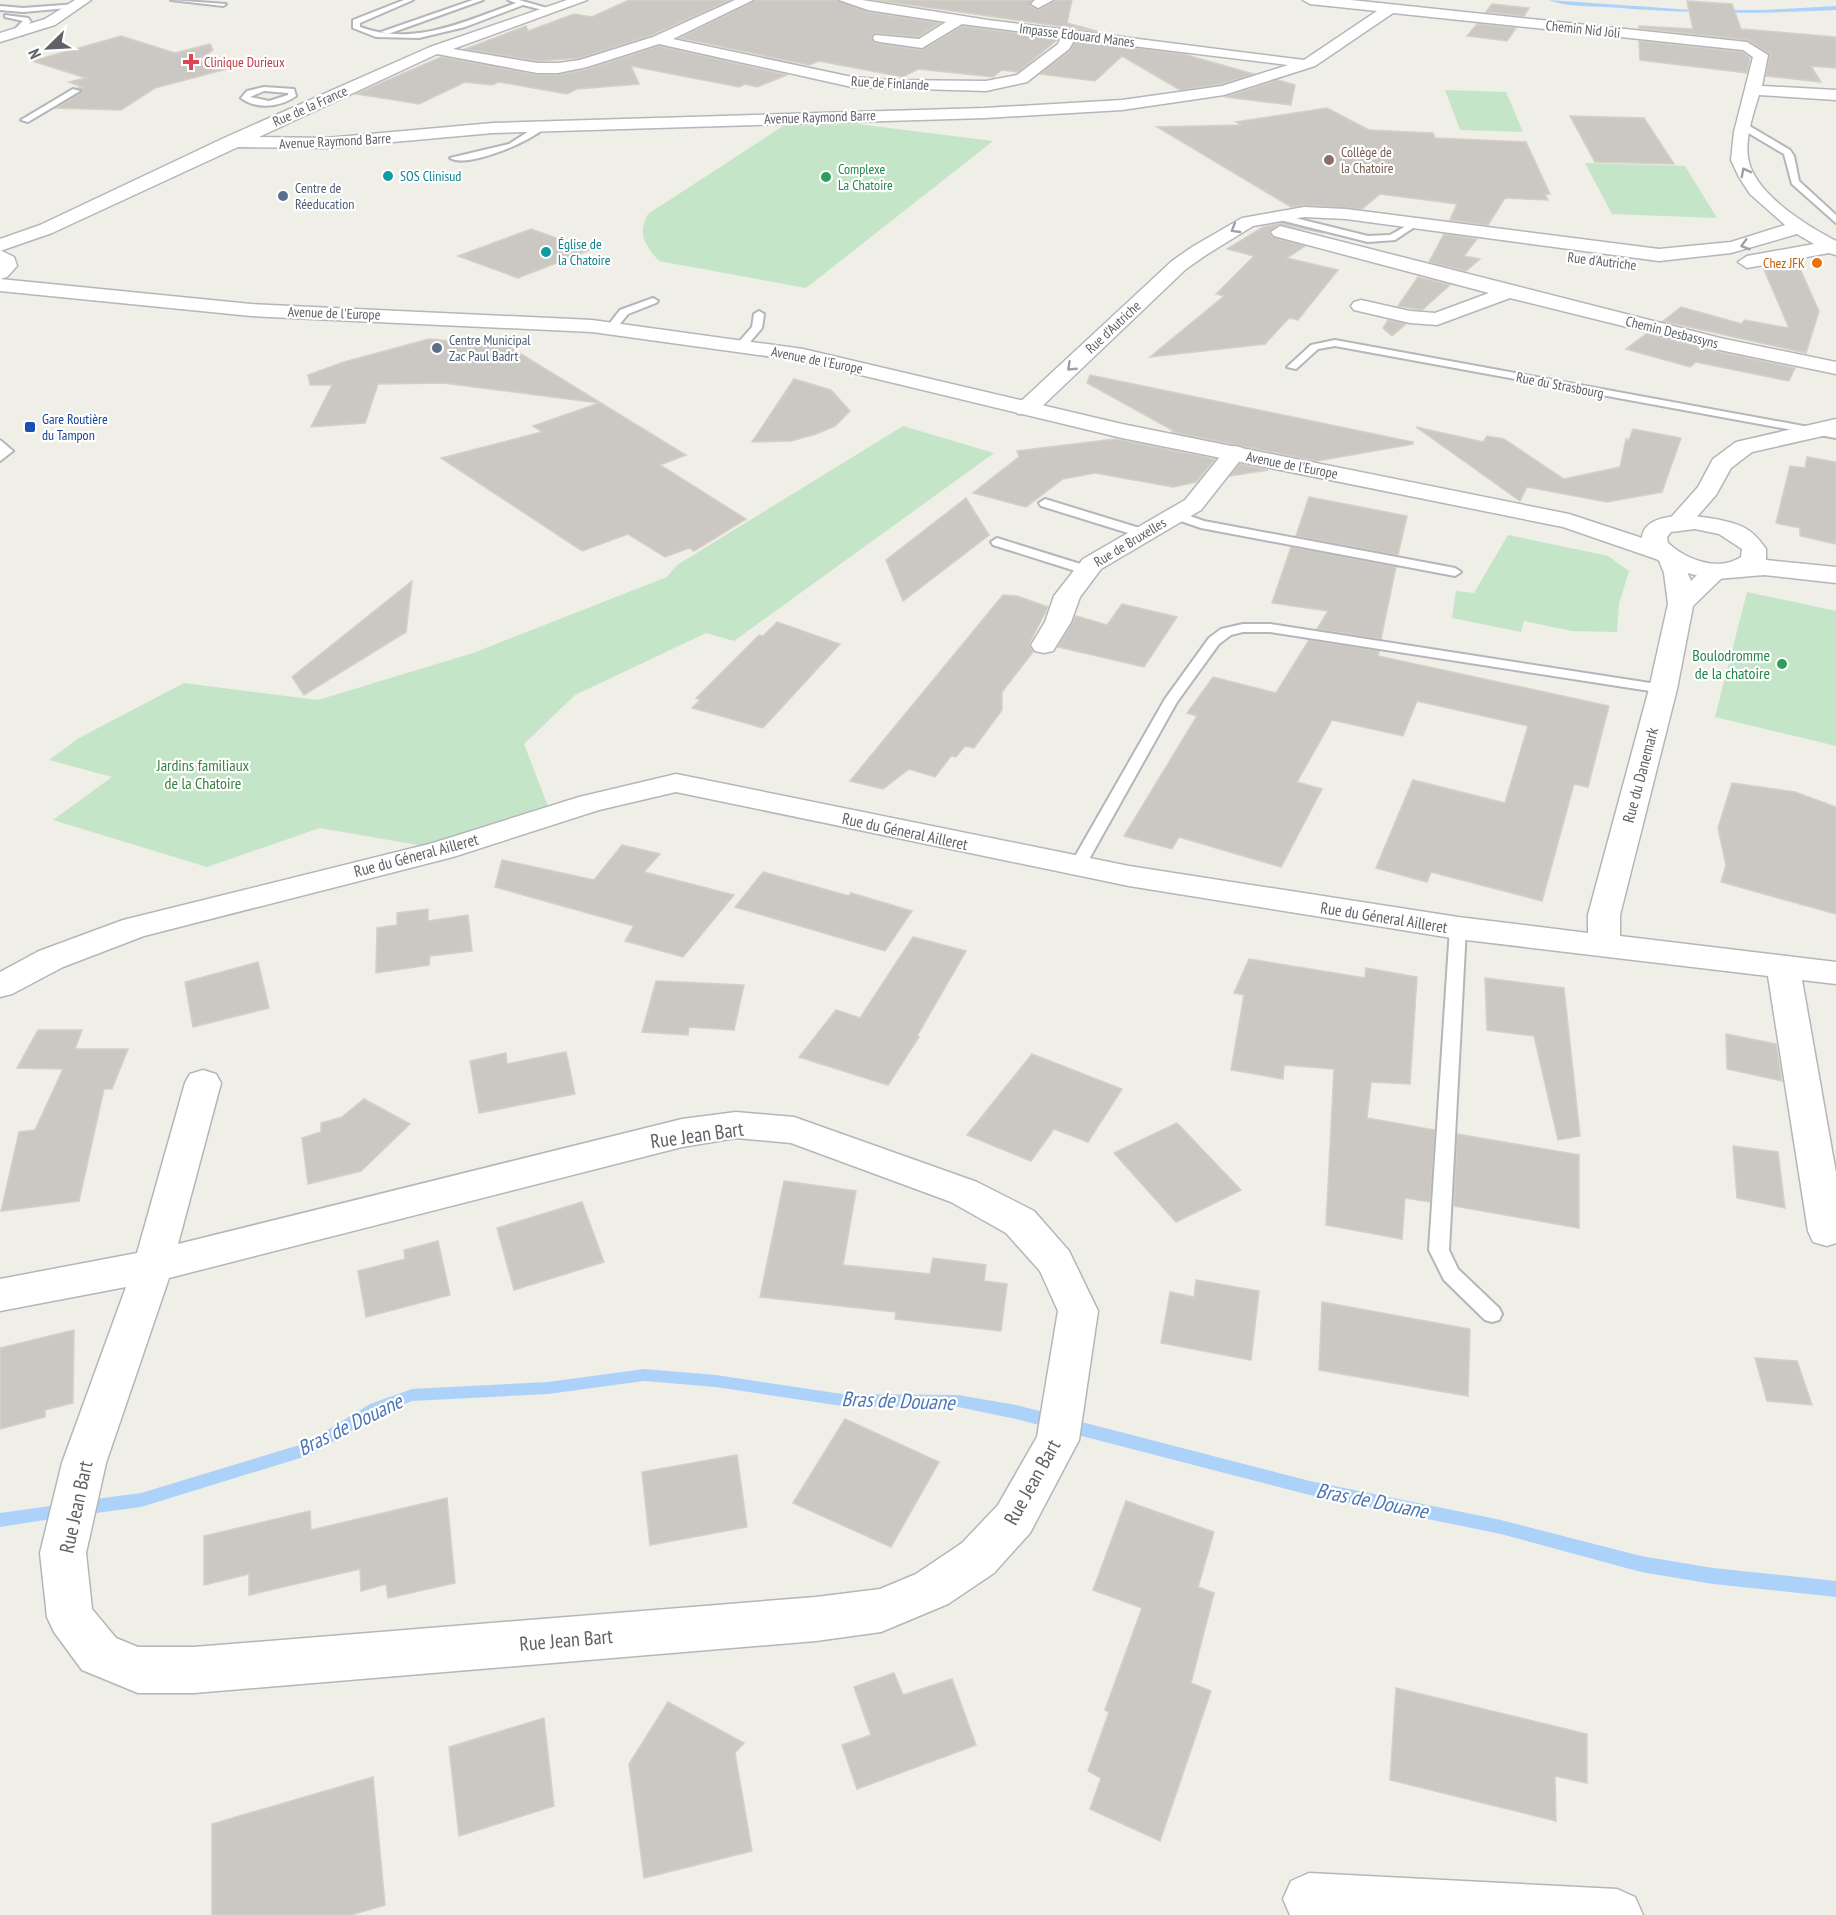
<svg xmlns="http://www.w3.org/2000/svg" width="1836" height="1915" font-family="'PT Sans Narrow',sans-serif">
  <rect width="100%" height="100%" fill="#efeee7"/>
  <g fill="#c5e5c8">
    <path d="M1445 90 1506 92 1523 132 1460 130Z"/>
    <path d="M857 124 993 141 806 288 659 261C645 245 637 234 648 214L783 126Z"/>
    <path d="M1585 163 1685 166 1717 218 1612 214Z"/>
    <path d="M903 426 994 453 734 641 706 633 575 695 524 744 549 809 429 847 320 828 207 867 53 820 112 777 49 760 79 738 184 683 318 700 473 653 667 577 677 565Z"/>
    <path d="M1508 535 1608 556 1629 571 1619 604 1617 632 1572 631 1524 621 1521 632 1452 618 1456 591 1474 593Z"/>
    <path d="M1747 592 1836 611V746L1715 717Z"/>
  </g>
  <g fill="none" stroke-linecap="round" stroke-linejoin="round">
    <g fill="#acd2fa" fill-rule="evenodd">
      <path d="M1549 0 1693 10H1764L1836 6V10C1760 14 1683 14 1607 7 1589 6 1565 7 1549 0Z"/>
      <path d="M644 1369 716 1375 842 1394 958 1395 1016 1405 1310 1481 1501 1520 1641 1556 1713 1568 1836 1581V1597L1713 1584 1641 1572 1501 1534 1310 1495 1016 1419 958 1407 842 1406 716 1387 644 1381 548 1394 412 1401 380 1414 310 1455 141 1507 81 1515 75 1513 73 1508 75 1503 81 1501 141 1493 306 1443 370 1404 412 1389 548 1382Z"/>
      <path d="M64 1504 70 1506 72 1511 70 1516 0 1527V1513Z"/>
    </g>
  </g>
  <g fill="#cbc8c4" stroke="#d4d0c5" stroke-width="1.5">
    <path d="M629 0H730L652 35 580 58 537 61 465 49 526 26 528 31 574 14 592 17Z"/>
    <path d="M755 0H837L868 12 940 23 918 37 875 33 871 37 875 43 922 50 962 26 1058 39 1018 72 1002 70 993 77 918 69 903 77 819 61 809 65 680 38Z"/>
    <path d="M876 0H1032L1030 6 1039 10 1055 0H1072L1067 23 1100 32Z"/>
    <path d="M1687 1 1732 4 1741 29 1836 37V68L1811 66 1821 82 1766 76 1770 54 1748 40 1639 28V26L1693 29Z"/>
    <path d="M1492 4 1529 8 1524 16 1486 12Z"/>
    <path d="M1477 24 1516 28 1507 41 1467 36Z"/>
    <path d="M121 36 175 53 210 44 213 50 198 60 227 69 155 88 121 110 56 108 82 92 78 88 82 87 69 82 86 78 32 61Z"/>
    <path d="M1076 41 1183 54 1254 74 1221 84 1180 90 1122 56 1095 81 1040 74 1070 51Z"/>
    <path d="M1639 41 1742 52 1750 58 1747 73 1640 60Z"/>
    <path d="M659 46 787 75 757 87 745 84 739 87 631 66 639 84 577 89 567 94 499 82 492 85 465 82 419 104 356 94 441 57 537 75H558L588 69Z"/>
    <path d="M1278 80 1295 85 1291 105 1225 97Z"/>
    <path d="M1327 108 1369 130 1433 133 1435 138 1526 142 1550 194H1545L1548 200 1505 198 1488 225 1450 220 1457 204 1380 194 1362 209 1304 205 1291 207 1157 127 1242 125 1236 122Z"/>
    <path d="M1570 116 1644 118 1674 164 1595 162Z"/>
    <path d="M1283 223 1324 233 1279 224 1269 232 1272 237 1305 246 1287 258 1338 270 1298 320 1289 318 1265 344 1150 357 1224 296 1216 294 1254 256 1227 249 1263 227Z"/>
    <path d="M531 229 590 250 518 278 458 256Z"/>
    <path d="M1444 234 1477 239 1464 256 1480 259 1466 271 1429 262Z"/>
    <path d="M1797 262 1819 311 1806 353 1663 321 1681 307 1742 324 1744 320 1789 328 1763 267Z"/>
    <path d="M1418 277 1450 285 1422 310 1398 306Z"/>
    <path d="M1388 320 1406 324 1392 336 1383 328Z"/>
    <path d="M1646 334 1719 352 1795 368 1789 381 1696 362 1690 367 1626 349Z"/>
    <path d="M429 339 508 346 686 455 660 465 746 519 694 551 689 548 665 557 628 534 582 551 441 458 542 432 533 426 599 403 443 383 378 384 365 423 311 427 332 385H310L308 375 344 362Z"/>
    <path d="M1090 375 1413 442V444L1317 461 1172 432 1174 431 1087 383Z"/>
    <path d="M794 379 831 390 850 411 835 426 816 434 791 441 752 442Z"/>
    <path d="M1416 427 1483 442 1487 436 1504 439 1564 479 1620 467 1626 439 1629 440 1633 429 1681 438 1662 492 1607 502 1527 487 1520 501Z"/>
    <path d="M1115 439 1215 459 1196 482 1173 487 1095 473 1063 479 1026 507 973 493 1019 457 1017 451Z"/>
    <path d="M1807 457 1836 462V544L1800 536V528L1776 523 1790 466 1805 468Z"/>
    <path d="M1240 464 1268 470 1230 476Z"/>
    <path d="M1309 497 1407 516 1398 555 1296 536Z"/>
    <path d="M966 498 989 535 903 601 886 560Z"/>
    <path d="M1291 547 1396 567 1381 639 1317 629 1328 611 1272 603Z"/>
    <path d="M412 581 406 632 304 695 292 677Z"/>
    <path d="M1003 595 1017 596 1048 607 1029 644 1033 652 1002 692V710L974 748 965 746 956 757 951 756 935 777 909 769 883 789 850 781Z"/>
    <path d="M1122 604 1177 617 1144 667 1058 647 1076 616 1107 625Z"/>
    <path d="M777 622 840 644 763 728 692 708 700 700 696 698 759 635 763 636Z"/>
    <path d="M1309 640 1379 651 1378 656 1609 706 1588 787 1574 784 1542 901 1431 872 1427 882 1376 868 1413 780 1505 803 1528 726 1417 701 1403 736 1332 720 1297 782 1322 789 1281 867 1179 837 1172 849 1124 836 1197 716 1187 713 1213 677 1276 693Z"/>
    <path d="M1732 783 1795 792 1836 807V914L1721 882 1726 865 1718 828Z"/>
    <path d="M622 845 660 854 644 872 734 895 683 957 625 941 634 926 495 887 502 860 594 880Z"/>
    <path d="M763 872 849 896 851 893 912 911 885 951 735 907Z"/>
    <path d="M428 909V921L468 915 472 951 430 956 429 965 376 973 377 928 397 925V913Z"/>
    <path d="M913 937 966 951 917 1036 919 1037 888 1085 799 1057 836 1010 860 1018Z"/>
    <path d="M1249 959 1365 978 1366 968 1417 977 1410 1084 1371 1082 1367 1118 1435 1130 1430 1202 1405 1198 1402 1239 1326 1225 1334 1069 1284 1065 1283 1079 1231 1070 1244 995 1234 993Z"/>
    <path d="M258 962 269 1008 193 1027 185 982Z"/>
    <path d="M1485 978 1564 988 1580 1136 1558 1140 1534 1036 1487 1030Z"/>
    <path d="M656 981 744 985 734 1030 689 1027 688 1035 642 1032Z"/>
    <path d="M38 1030H82L75 1049H128L112 1089H104L79 1201 1 1211 19 1132 35 1130 63 1069 17 1068Z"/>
    <path d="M1726 1034 1776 1044 1782 1081 1727 1069Z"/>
    <path d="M566 1052 575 1094 479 1113 470 1061 506 1053 507 1064Z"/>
    <path d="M1032 1054 1122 1089 1088 1142 1054 1129 1031 1161 967 1135Z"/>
    <path d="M364 1099 410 1124 361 1171 308 1184 302 1138 321 1132V1123L342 1117Z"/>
    <path d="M1177 1123 1241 1190 1176 1222 1114 1153Z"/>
    <path d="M1457 1134 1579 1155V1228L1454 1206Z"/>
    <path d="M1733 1146 1778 1152 1785 1208 1737 1198Z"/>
    <path d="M784 1181 856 1191 843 1265 930 1274 933 1258 986 1265 984 1281 1007 1284 1001 1331 895 1319 896 1312 760 1297Z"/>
    <path d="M582 1202 604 1262 514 1290 497 1228Z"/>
    <path d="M438 1241 450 1295 366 1317 358 1271 405 1259 404 1250Z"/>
    <path d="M1196 1280 1259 1291 1251 1360 1161 1343 1170 1292 1194 1297Z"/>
    <path d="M1322 1302 1470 1329 1468 1396 1319 1370Z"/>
    <path d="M74 1330 73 1403 45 1410V1417L0 1429V1348Z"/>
    <path d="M1755 1358 1797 1361 1812 1405 1767 1401Z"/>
    <path d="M845 1419 939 1462 891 1547 793 1503Z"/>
    <path d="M737 1455 747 1527 650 1545 642 1472Z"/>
    <path d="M447 1498 455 1583 388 1598 386 1584 361 1591 360 1569 249 1595V1574L204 1585V1536L310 1511 311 1530Z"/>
    <path d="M1126 1501 1214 1532 1198 1587 1214 1593 1191 1683 1211 1691 1160 1841 1090 1809 1101 1778 1088 1771 1109 1712 1105 1710 1142 1608 1093 1590Z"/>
    <path d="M894 1673 903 1695 952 1679 976 1745 857 1789 842 1745 871 1735 854 1687Z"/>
    <path d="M1396 1688 1587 1734V1783L1555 1776 1556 1821 1390 1780Z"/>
    <path d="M668 1702 744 1743 735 1753 752 1851 644 1878 629 1764Z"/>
    <path d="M544 1718 554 1806 459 1836 449 1747Z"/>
    <path d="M373 1777 385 1905 351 1915H212V1824Z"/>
  </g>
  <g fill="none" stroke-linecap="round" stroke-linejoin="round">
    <defs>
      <g id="service">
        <path d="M171 0 226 4 223 6Z"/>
        <path d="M404 0H413L360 23V27C414 47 465 21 516 3L508 0H519L554 10 551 12 523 5 465 27 419 38 376 37 353 28V20Z"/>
        <path d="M473 0H483L388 34 381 32Z"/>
        <path d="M77 4 79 7 23 12 0 10V6L23 8Z"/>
        <path d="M5 15 28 18 31 22 23 29V35H17L15 29 23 21 5 17Z"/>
        <path d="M264 87 294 89 296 96C281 107 256 110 241 98L247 91ZM264 91 288 93V95L269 101 250 97Z"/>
        <path d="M73 89 80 91 28 122 21 120Z"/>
        <path d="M540 124 547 126C532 141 468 169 450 158L509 144Z"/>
        <path d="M1740 124H1746L1790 150 1794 156 1799 181 1836 215V223L1792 184 1784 154 1740 128Z"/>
        <path d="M1275 213 1368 236 1390 235 1408 225 1413 228 1395 240 1368 242 1272 218V214Z"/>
        <path d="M653 298 658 301 656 303 628 314 615 330 606 328 620 310Z"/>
        <path d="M759 311 764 314 762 328 745 348H737V344L752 327 754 314Z"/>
        <path d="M1335 340 1836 432V438L1335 346 1318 349 1296 369 1287 367 1311 345Z"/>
        <path d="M0 440 13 451 0 461Z"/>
        <path d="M1045 499 1146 530 1148 533 1142 537 1138 536 1041 506 1039 503Z"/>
        <path d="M1176 511 1204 521 1455 568 1461 572 1455 576 1201 528 1172 518V512Z"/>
        <path d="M997 538 1090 567 1092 570 1090 573H1082L993 545 991 542Z"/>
        <path d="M1243 624H1270L1663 685 1670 689 1663 693 1270 632H1243L1231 635 1219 644 1177 702 1083 870H1071L1069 867 1165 699 1209 638 1221 629Z"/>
        <path d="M1458 923 1466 928 1449 1250 1458 1269 1499 1308 1502 1314 1499 1320 1492 1322 1485 1320 1444 1280 1429 1250 1450 928Z"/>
      </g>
      <g id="minor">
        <path d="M75 0H91L55 25 0 42V33L45 19Z"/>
        <path d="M567 0H587L453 49 537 63H558L580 60 653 37 735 0H753L673 39 852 77 890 80 986 81 1017 75 1058 44 1061 37 962 24 922 48 880 42 875 41 873 38 875 35 919 39 946 22 868 10 839 0H862L988 20 1304 60 1377 11 1310 4 1303 0H1351L1747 42 1768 55 1762 86 1836 90V100L1759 95C1753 114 1745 138 1748 158 1754 194 1807 226 1836 241V255L1829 253 1747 268 1738 262 1747 256 1814 244 1797 234 1731 253 1659 261 1346 219 1304 217 1253 226 1206 255 1186 269 1034 414H1018L1015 409 1018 404 1172 261 1192 247 1242 218 1304 207 1346 209 1659 249 1731 242 1785 225 1750 194 1739 177 1731 160 1734 132 1753 57 1743 50 1393 13 1315 66 1224 95 1122 110 985 118 493 133 326 148 238 147 52 233 0 251V239L40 225 224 138 430 47ZM1075 39 1288 65 1222 86 1122 100 985 108 493 123 326 138 259 137 437 54 537 73H558L587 67 659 44 852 87 986 91 1027 82 1069 49Z"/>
        <path d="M1053 0 1038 8 1031 4 1035 0Z"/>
        <path d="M1280 226 1720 338 1836 362V374L1720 350 1510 298 1437 325 1410 323 1354 310 1351 306 1354 302 1361 300 1410 311 1435 313 1489 293 1274 236 1271 232Z"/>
        <path d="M1836 419V433L1752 452 1731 468 1716 495 1687 528 1678 530 1669 528 1666 523 1698 487 1713 459 1736 442Z"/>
        <path d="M1235 446 1243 448 1246 453 1201 510 1101 569 1080 597 1071 622 1053 651 1044 653 1035 651 1031 645 1045 622 1054 596 1083 559 1185 500 1227 448Z"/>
        <path d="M1670 551 1679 553 1691 581C1702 570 1709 562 1725 566L1729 571 1693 606 1677 689 1620 915V936L1836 962V984L1802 980 1836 1173V1243L1827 1246 1813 1242 1808 1231 1768 976 1458 939 1129 886 676 792 599 810 453 857 144 936 63 967 12 994 0 997V972L39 951 123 920 433 843 579 797 676 774 1129 866 1458 917 1588 933V915L1649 689 1668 604 1664 573 1658 558 1661 553Z"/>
        <path d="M203 1070 216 1074 221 1083 178 1244 682 1119 736 1112 794 1117 977 1182 1034 1211 1069 1251 1098 1311 1079 1440 1030 1533 994 1573 948 1604 881 1632 816 1641 194 1693H138L82 1670 54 1632 47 1617 40 1553 62 1463 126 1287 0 1311V1279L137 1253 185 1083 190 1074ZM736 1138 791 1143 951 1202 1006 1233 1040 1271 1058 1311 1037 1437 998 1505 962 1543 916 1574 880 1589 816 1597 194 1647H138L116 1638 92 1609 86 1553 106 1463 169 1278 682 1147Z"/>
        <path d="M1309 1873 1617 1889 1635 1897 1643 1915H1290L1283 1899 1291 1881Z"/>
      </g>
      <g id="tertiary">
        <path d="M0 250 14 257 17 266 7 277 0 279Z"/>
        <path d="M0 279 251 304 592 320 803 349 1122 424 1569 514 1642 538C1644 504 1723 517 1743 527 1753 532 1760 540 1766 549V560L1836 567V583L1764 575 1717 579 1703 577 1680 571 1656 559 1563 527 1122 438 803 361 592 332 251 316 0 291ZM1695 529 1719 534 1742 549 1741 557C1718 572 1687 560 1668 543L1667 537 1671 532Z"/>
      </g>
    </defs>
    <use href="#service" stroke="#b4b6ba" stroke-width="4"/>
    <use href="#minor" stroke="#b4b6ba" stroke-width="3"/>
    <use href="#tertiary" stroke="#b4b6ba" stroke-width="3"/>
    <use href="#service" fill="#fff" fill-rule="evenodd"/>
    <use href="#minor" fill="#fff" fill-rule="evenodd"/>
    <use href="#tertiary" fill="#fff" fill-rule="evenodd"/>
  </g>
  <defs><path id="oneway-chevron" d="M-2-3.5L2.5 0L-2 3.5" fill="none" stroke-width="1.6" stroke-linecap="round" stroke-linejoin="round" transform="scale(1.5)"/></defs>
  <g stroke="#9ea0a3">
    <use href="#oneway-chevron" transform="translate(1745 172) rotate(-118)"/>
    <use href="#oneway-chevron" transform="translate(1235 229) rotate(149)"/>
    <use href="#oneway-chevron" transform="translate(1745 245) rotate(164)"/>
    <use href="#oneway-chevron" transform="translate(1071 367) rotate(137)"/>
  </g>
  <path fill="#e0444e" stroke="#fff" stroke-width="2" d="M188 53h6v6h6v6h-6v6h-6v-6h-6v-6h6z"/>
  <circle fill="#8d6e63" stroke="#fff" stroke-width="2" cx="1329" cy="160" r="6"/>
  <g fill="#0f9aa8" stroke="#fff" stroke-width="2">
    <circle cx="388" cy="176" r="6"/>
    <circle cx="546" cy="252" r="6"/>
  </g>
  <g fill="#2e9e5b" stroke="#fff" stroke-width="2">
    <circle cx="826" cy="177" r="6"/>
    <circle cx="1782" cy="664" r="6"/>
  </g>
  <g fill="#5c6f8a" stroke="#fff" stroke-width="2">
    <circle cx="283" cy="196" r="6"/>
    <circle cx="437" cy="348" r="6"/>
  </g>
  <circle fill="#e8710a" stroke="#fff" stroke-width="2" cx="1817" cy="263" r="6"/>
  <rect fill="#1a4fb4" stroke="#fff" stroke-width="2" x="24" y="421" width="12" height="12" rx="3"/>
  <g text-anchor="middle" stroke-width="4.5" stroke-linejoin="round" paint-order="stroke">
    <g font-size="14" fill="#5e6166" stroke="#fff">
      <text transform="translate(1583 29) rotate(6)" y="5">Chemin Nid Joli</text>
      <text transform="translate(1077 35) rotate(7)" y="5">Impasse Edouard Manes</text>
      <text transform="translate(890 83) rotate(3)" y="5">Rue de Finlande</text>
      <text transform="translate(310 106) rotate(-24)" y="5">Rue de la France</text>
      <text transform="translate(820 117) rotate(-2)" y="5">Avenue Raymond Barre</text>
      <text transform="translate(335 141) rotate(-3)" y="5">Avenue Raymond Barre</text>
      <text transform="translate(1602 261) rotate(7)" y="5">Rue d'Autriche</text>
      <text transform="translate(334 313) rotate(2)" y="5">Avenue de l'Europe</text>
      <text transform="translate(1113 327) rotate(-43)" y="5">Rue d'Autriche</text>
      <text transform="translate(1672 332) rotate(14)" y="5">Chemin Desbassyns</text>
      <text transform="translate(817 360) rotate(11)" y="5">Avenue de l'Europe</text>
      <text transform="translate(1560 385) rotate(11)" y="5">Rue du Strasbourg</text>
      <text transform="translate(1292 465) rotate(11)" y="5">Avenue de l'Europe</text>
      <text transform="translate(1130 542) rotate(-31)" y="5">Rue de Bruxelles</text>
    </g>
    <g font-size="14" fill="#be3a42" stroke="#fff" text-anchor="start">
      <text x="204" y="67">Clinique Durieux</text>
    </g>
    <g font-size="14" fill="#785e54" stroke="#fff" text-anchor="start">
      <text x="1341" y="157">Collège de<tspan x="1341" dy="16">la Chatoire</tspan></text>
    </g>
    <g font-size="14" fill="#27864d" stroke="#fff" text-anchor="start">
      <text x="838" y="174">Complexe<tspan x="838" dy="16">La Chatoire</tspan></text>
    </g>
    <g font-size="14" fill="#0d838f" stroke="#fff" text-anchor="start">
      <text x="400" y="181">SOS Clinisud</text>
      <text x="558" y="249">Église de<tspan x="558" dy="16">la Chatoire</tspan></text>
    </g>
    <g font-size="14" fill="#4e5e75" stroke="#fff" text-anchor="start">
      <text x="295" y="193">Centre de<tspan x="295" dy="16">Réeducation</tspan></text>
      <text x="449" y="345">Centre Municipal<tspan x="449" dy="16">Zac Paul Badrt</tspan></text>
    </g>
    <g font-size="14" fill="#c56008" stroke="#fff" text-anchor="end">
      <text x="1805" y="268">Chez JFK</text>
    </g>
    <g font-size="14" fill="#164399" stroke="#fff" text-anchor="start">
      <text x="42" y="424">Gare Routière<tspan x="42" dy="16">du Tampon</tspan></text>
    </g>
    <g font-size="16" fill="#27864d" stroke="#fff" text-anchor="end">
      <text x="1770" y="661">Boulodromme<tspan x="1770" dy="18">de la chatoire</tspan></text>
    </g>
    <g font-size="16" fill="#3a8142" stroke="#fff">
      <text x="203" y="771">Jardins familiaux<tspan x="203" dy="18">de la Chatoire</tspan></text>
    </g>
    <g font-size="16" fill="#5e6166" stroke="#fff">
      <text transform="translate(1640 775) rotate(-75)" y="6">Rue du Danemark</text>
      <text transform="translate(905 831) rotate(12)" y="6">Rue du Géneral Ailleret</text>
      <text transform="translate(416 855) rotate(-15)" y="6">Rue du Géneral Ailleret</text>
      <text transform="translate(1384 917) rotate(9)" y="6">Rue du Géneral Ailleret</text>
    </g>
    <g font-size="20" fill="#5e6166" stroke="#fff">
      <text transform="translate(697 1135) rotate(-8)" y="7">Rue Jean Bart</text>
      <text transform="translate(1032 1482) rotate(-61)" y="7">Rue Jean Bart</text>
      <text transform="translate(76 1507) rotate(-78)" y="7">Rue Jean Bart</text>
      <text transform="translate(566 1640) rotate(-5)" y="7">Rue Jean Bart</text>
    </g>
    <g font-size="21" font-style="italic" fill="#4c77b4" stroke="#fff">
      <text transform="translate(898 1401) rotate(2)" y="7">Bras de Douane</text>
      <text transform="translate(350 1425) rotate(-26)" y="7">Bras de Douane</text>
      <text transform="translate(1372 1501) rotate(11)" y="7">Bras de Douane</text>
    </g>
  </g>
  <g transform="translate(48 48) rotate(246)" stroke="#ffffff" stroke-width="4.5" paint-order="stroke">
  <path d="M0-4.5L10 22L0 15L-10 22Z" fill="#5e6166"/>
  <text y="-9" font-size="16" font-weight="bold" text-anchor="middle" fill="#5e6166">N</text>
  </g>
</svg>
